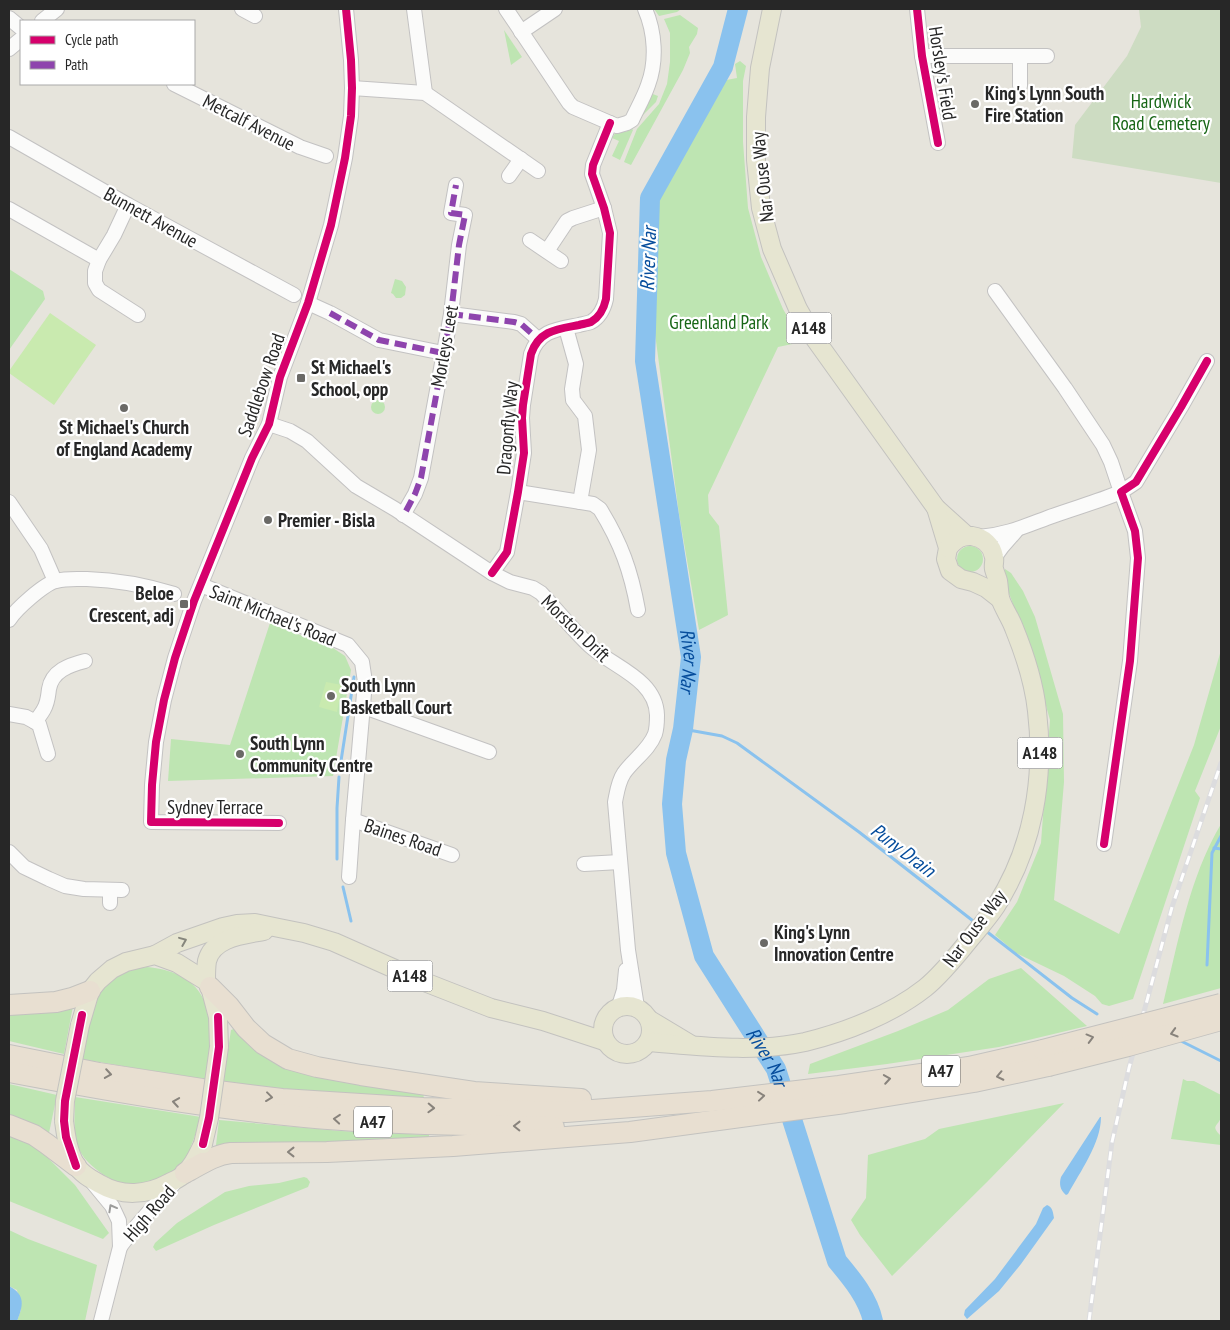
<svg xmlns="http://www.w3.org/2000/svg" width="1230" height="1330" font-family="'PT Sans Narrow',sans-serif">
  <rect width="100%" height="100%" fill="#e6e4dc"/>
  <g fill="#bee5b2">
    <path d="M654 9H681L677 12 659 16Z"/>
    <path d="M680 15 698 28 697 34 689 47 690 53 683 70 631 165 624 162 637 129 659 104 667 84 670 62V33L664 19Z"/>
    <path d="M504 30 522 57 511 65Z"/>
    <path d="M740 61 746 66 743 81V142L748 208 761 257 783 309 802 342 778 347 708 495 709 513 719 526 728 615 699 630 679 514 654 326 657 210 663 188 721 81 737 78 735 64Z"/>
    <path d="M650 93 658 96 656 102 639 119Z"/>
    <path d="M632 129 633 130 620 160 612 156 619 141 612 138 616 132H625Z"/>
    <path d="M9 269 43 291 45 299 9 350Z"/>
    <path d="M395 279 402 281 406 287 405 295 401 298H396L393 294 391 293Z"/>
    <circle cx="378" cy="407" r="7"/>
    <circle cx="970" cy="559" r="13"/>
    <path d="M1005 569 1011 573 1023 591 1035 617 1063 714 1064 782 1054 900 1119 934 1194 745 1221 650V726L1195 791 1200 798 1133 999 1109 1006 1102 1004 1095 996 1064 976 1016 953 995 935 1017 902 1041 843 1050 720 1033 660 1005 582Z"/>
    <path d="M270 623 333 648 345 656 351 670 333 776 168 781 171 739 230 745Z"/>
    <path d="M1221 824V988L1163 1004C1178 943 1189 878 1221 824Z"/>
    <path d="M147 967C172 970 192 976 204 1000 206 1003 209 1007 210 1010 215 1032 208 1058 206 1080L81 1059 94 1003 104 986 117 976 132 969Z"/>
    <path d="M1021 968 1087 1026 999 1047 887 1064 808 1074 810 1064 898 1031 948 1010 989 979Z"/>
    <path d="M73 1006 64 1054 9 1041V1013Z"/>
    <path d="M236 1028 256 1048 424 1094 423 1100 343 1095 223 1082 231 1030Z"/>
    <path d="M1183 1079 1187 1081H1194L1221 1095C1221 1102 1223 1111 1221 1117 1218 1127 1210 1125 1221 1136V1145L1171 1139Z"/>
    <path d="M9 1084 57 1095 49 1133 9 1117Z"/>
    <path d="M75 1097 201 1117C198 1127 195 1136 191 1146 190 1149 189 1154 188 1157 184 1163 177 1169 171 1172 145 1189 121 1189 97 1170 91 1165 85 1160 81 1153 72 1137 75 1115 75 1097Z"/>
    <path d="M1064 1103 987 1182 892 1276 860 1235 851 1220 866 1198 868 1155 925 1139 939 1129Z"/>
    <path d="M219 1120 341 1131 429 1135V1139L217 1147 216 1145Z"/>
    <path d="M9 1132 31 1141 75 1185 109 1233 103 1239 9 1201Z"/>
    <path d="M304 1177 307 1178 310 1182 308 1187 214 1225 156 1251 153 1247 155 1243 177 1223 225 1192 249 1186 279 1183Z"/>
    <path d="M9 1230 28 1239 97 1265 85 1321H17L21 1310 17 1290 9 1286Z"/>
  </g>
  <path fill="#cddcc2" d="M1139 9H1221V183L1072 158 1075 125 1127 56 1141 27Z"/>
  <g fill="#c9eaaf">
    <path d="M50 313 96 345 54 405 9 373V371Z"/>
    <path d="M326 682 342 685 337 712 319 707Z"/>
  </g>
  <g fill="#8ac2ee">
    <path d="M1100 1117H1101C1101 1143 1080 1172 1068 1194L1066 1195C1060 1190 1059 1184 1061 1177Z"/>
    <path d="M1047 1205C1053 1207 1053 1213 1054 1218L1021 1264 999 1291 967 1319 964 1315 965 1310 995 1279 1036 1224 1043 1208Z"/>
    <path d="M9 1286C26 1295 23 1306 17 1321H9Z"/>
  </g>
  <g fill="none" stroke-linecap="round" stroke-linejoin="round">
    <g stroke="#8ac2ee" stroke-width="3">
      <path d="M683 729 722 736 737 743 859 832 977 924"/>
      <path d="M341 761 354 677"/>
      <path d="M1214 848 1221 849"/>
      <path d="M337 859V808L339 777"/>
      <path d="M343 887 351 921"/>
      <path d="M986 931 1072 998 1097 1014"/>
      <path d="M1207 965 1212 853 1221 836"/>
      <path d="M1179 1040 1221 1061"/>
    </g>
    <path stroke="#8ac2ee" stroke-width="20" id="s1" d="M738 9 723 67 650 198 645 361 691 657 683 729 676 760 672 804 676 853 704 956 776 1069 837 1261C852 1279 868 1298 873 1321"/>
    <defs>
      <g id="minor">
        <path d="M242 9 255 16"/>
        <path d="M414 9 425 93"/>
        <path d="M506 9 569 103 573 107 617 126 627 123 632 120C637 109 644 97 648 85 657 61 655 32 645 9"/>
        <path d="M917 9 922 56 938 143"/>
        <path d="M9 18 21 28"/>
        <path d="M42 21 57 9"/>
        <path d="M521 32 555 9"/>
        <path d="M9 49 21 39"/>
        <path d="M922 56H1047"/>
        <path d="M1020 57V86"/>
        <path d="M174 84 300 147 326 156"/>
        <path d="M352 88 425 93 538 171"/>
        <path d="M9 137 128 205 294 295"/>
        <path d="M509 176 521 159"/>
        <path d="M128 205 114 235 99 260 95 271V283L99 290 138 315"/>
        <path d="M9 209 99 260"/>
        <path d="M530 240 561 261"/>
        <path d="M547 251 567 221 573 218 604 208"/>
        <path d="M308 303 330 313 379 340 443 353"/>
        <path d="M451 314 514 322 521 324 539 340"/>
        <path d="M566 328 576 364 572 389 573 400 585 416 589 450 580 502"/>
        <path d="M269 424 290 431 307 441 356 486 395 509 492 573 510 582 533 588 541 593C557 610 573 630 590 646 613 667 656 679 657 715 657 721 657 728 655 734 649 750 634 759 624 773 618 782 617 792 615 802L628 950 637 1007"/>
        <path d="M518 492 593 504 600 509C621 543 631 571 638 610"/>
        <path d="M9 502 41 549 55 581"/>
        <path d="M403 515 415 494 421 478 451 314 459 245 465 215 451 213 456 185"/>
        <path d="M979 537C1005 535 1023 527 1047 518 1071 509 1097 502 1121 492L1111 462 1103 445 1065 388 995 291"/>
        <path d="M994 558 1002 547 1016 531"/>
        <path d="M492 573 507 552 518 492 524 453 522 418 523 405 531 354C539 330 558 329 579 325 583 324 588 323 591 322 600 317 604 308 606 299L610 233 604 208 592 174 593 165 610 123"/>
        <path d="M201 585 348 645 362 662 365 682 353 820 349 877"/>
        <path d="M9 620C16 609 44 584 56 581 66 578 77 579 87 579 118 580 145 585 174 594"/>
        <path d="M364 707 489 752"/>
        <path d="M9 714 26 717 39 724 48 754"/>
        <path d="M35 722C38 718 42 713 44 709 48 702 48 696 49 689 52 671 69 665 85 661"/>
        <path d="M353 820 452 855"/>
        <path d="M279 823 151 822 152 785 156 742 164 700 175 658 194 601 252 458 269 424 280 377 308 303 331 225 345 158 351 116 352 88 351 60 346 9"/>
        <path d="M1104 844 1130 661 1138 558 1135 531 1121 492 1136 482 1181 407 1207 361"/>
        <path d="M9 852 24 867 49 879 65 886 84 889 122 890"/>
        <path d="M584 864 620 862"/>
        <path d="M110 890V903"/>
        <path d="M619 1006 624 990 626 970"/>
        <path d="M93 1183 112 1206 119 1221 120 1247 101 1321"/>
        <path d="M120 1247C137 1223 158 1203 176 1181"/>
      </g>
      <g id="major">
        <path d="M772 9 760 68 756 117V160L761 208 772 249 798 309 815 339 936 508 967 536"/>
        <path d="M936 508 948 548 946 559 950 571 961 579 973 582 986 588 1000 599"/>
        <path d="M155 955 177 943 223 927 237 924 255 923 279 928 304 933 334 942 422 981 491 1008 543 1021 604 1041"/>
        <path d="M206 981C206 974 206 967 207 961 213 937 244 935 264 931"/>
        <circle cx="627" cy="1030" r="24"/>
        <path d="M650 1020 690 1044"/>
        <path d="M80 1025 90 991 98 981 112 969 126 962 155 955 177 963 193 973 206 981 210 987 218 1017 219 1047"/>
        <path d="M648 1042C700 1046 754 1053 805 1042 846 1032 892 1014 925 988 940 976 958 954 970 939 979 928 988 918 996 906 1033 848 1045 779 1037 711 1034 683 1025 655 1014 628 1010 617 1003 608 1000 598 999 592 999 587 998 581 997 577 995 573 994 569 993 565 995 561 994 557 992 545 984 538 972 536 961 535 955 540 948 548"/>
        <path d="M64 1121C66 1136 68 1152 76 1165 81 1174 91 1179 100 1184 122 1197 147 1195 169 1183 175 1180 181 1178 185 1173 194 1165 198 1154 203 1144"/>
      </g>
      <g id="highway">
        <path d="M210 987 229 1006 246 1028 263 1044 288 1059 317 1067 361 1075 474 1092 581 1099"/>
        <path d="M9 1005 56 1002 72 998 90 991"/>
        <path d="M9 1055 99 1073 202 1089 282 1099 423 1108 566 1112 712 1101 839 1086 969 1067 1043 1050"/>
        <path d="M9 1072C119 1093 230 1112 342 1120 413 1125 483 1125 554 1127"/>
        <path d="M9 1125 34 1135 47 1144 76 1166"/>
        <path d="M185 1173C200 1165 214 1155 231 1153L327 1152 453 1146 630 1132 845 1103 974 1082 1048 1066"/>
      </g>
    </defs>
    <use href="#minor" stroke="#c3c2c2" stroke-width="16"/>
    <use href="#major" stroke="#c3c2bf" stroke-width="20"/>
    <use href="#highway" stroke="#c3c2bf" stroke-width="22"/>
    <use href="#minor" stroke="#fbfbfa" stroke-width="14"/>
    <use href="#major" stroke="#e6e5d1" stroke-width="18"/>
    <use href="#highway" stroke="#e8dfd1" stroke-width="20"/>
    <defs>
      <path id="rail" d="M1089 1321 1112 1142 1129 1068 1172 907 1221 763"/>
    </defs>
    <use href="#rail" stroke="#dcdcde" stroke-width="5"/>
    <use href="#rail" stroke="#fff" stroke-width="3" stroke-dasharray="9" stroke-linecap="butt"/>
    <defs>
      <g id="major-bridge">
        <path d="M64 1121 65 1101 80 1025"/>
        <path d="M203 1144 209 1118 219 1047"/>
      </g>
      <g id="highway-bridge">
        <path d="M1043 1050 1221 1004"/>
        <path d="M1048 1066 1128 1046 1221 1020"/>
      </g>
    </defs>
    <use href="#major-bridge" stroke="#c3c2bf" stroke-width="20" stroke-linecap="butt"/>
    <use href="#highway-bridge" stroke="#c3c2bf" stroke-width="22" stroke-linecap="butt"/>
    <use href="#major-bridge" stroke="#e6e5d1" stroke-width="18"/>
    <use href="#highway-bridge" stroke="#e8dfd1" stroke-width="20"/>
    <g stroke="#8e44ad" stroke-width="6" stroke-dasharray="12 6" stroke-linecap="butt">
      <path d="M330 313 379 340 443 353"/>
      <path d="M451 314 514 322 521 324 539 340"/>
      <path d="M406 511 415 494 421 478 451 314 459 245 465 215 451 213 456 185"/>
    </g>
    <defs>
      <g id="cycleway">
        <path d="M917 9 922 56 938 143"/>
        <path d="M492 573 507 552 518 492 524 453 522 418 523 405 531 354C539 330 558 329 579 325 583 324 588 323 591 322 600 317 604 308 606 299L610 233 604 208 592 174 593 165 610 123"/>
        <path d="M279 823 151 822 152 785 156 742 164 700 175 658 194 601 252 458 269 424 280 377 308 303 331 225 345 158 351 116 352 88 351 60 346 9"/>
        <path d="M1104 844 1130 661 1138 558 1135 531 1121 492 1136 482 1181 407 1207 361"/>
        <path d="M203 1144 209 1118 219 1047 218 1017"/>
        <path d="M76 1166 66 1137 64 1121 65 1101 82 1015"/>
      </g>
    </defs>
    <use href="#cycleway" stroke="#fff" stroke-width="11"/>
    <use href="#cycleway" stroke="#d6006c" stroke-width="8"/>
  </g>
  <defs><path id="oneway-chevron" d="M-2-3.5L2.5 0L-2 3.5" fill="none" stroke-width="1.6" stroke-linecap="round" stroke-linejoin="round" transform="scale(1.25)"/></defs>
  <use stroke="#86867c" href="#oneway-chevron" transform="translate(183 941) rotate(-22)"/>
  <g stroke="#88837c">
    <use href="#oneway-chevron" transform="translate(1174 1033) rotate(164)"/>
    <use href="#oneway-chevron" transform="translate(1090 1038) rotate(-15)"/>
    <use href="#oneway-chevron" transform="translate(108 1074) rotate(9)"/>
    <use href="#oneway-chevron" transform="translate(1000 1076) rotate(168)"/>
    <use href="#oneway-chevron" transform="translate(887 1079) rotate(-9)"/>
    <use href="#oneway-chevron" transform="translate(761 1096) rotate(-6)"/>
    <use href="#oneway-chevron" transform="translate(269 1097) rotate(7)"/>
    <use href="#oneway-chevron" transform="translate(176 1102) rotate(-171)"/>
    <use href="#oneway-chevron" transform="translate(431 1108) rotate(2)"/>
    <use href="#oneway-chevron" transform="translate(337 1119) rotate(-175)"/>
    <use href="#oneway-chevron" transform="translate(517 1126) rotate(-179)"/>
    <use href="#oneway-chevron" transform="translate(291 1152) rotate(180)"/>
  </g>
  <use stroke="#9c9c9b" href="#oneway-chevron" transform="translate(112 1208) rotate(-119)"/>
  <g fill="#6a6966" stroke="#fff" stroke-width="2">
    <circle cx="975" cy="104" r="5"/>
    <rect x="296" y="373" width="10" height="10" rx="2.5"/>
    <circle cx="124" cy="408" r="5"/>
    <circle cx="268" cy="520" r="5"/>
    <rect x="179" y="599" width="10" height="10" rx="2.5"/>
    <circle cx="331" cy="696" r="5"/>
    <circle cx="240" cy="754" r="5"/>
    <circle cx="764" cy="943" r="5"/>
  </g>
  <g text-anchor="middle" stroke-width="4.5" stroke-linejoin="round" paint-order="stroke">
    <g fill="#fff" stroke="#686868" stroke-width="1">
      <rect x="786.5" y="312.5" width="45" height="31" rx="4"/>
      <rect x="1017.5" y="737.5" width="45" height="31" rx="4"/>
      <rect x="387.5" y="960.5" width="45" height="31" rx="4"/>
      <rect x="922" y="1055.5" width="38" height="31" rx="4"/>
      <rect x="354" y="1106.5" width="38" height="31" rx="4"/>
    </g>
    <g font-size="18" font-weight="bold" fill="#272727">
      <text x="809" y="334">A148</text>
      <text x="1040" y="759">A148</text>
      <text x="410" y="982">A148</text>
      <text x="941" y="1077">A47</text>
      <text x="373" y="1128">A47</text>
    </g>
    <g font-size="19" fill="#272727" stroke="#fff">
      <text transform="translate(943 73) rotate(81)" y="7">Horsley's Field</text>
      <text transform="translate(249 122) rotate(27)" y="7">Metcalf Avenue</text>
      <text transform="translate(762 177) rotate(-96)" y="7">Nar Ouse Way</text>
      <text transform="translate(151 217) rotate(29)" y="7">Bunnett Avenue</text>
      <text transform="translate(444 346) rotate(-80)" y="7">Morleys Leet</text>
      <text transform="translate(261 385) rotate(-71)" y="7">Saddlebow Road</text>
      <text transform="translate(507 428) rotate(-85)" y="7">Dragonfly Way</text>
      <text transform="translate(273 615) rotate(22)" y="7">Saint Michael's Road</text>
      <text transform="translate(576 628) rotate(44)" y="7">Morston Drift</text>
      <text x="215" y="814">Sydney Terrace</text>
      <text transform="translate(403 837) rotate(19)" y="7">Baines Road</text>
      <text transform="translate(974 928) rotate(-53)" y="7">Nar Ouse Way</text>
      <text transform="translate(149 1213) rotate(-49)" y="7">High Road</text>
    </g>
    <g font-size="19" font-weight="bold" fill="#272727" stroke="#fff" text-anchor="start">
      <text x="985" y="100">King's Lynn South<tspan x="985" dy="22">Fire Station</tspan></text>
      <text x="311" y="374">St Michael's<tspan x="311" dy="22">School, opp</tspan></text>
      <text x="124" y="434" text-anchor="middle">St Michael's Church<tspan x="124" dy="22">of England Academy</tspan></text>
      <text x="278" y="527">Premier - Bisla</text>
      <text x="174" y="600" text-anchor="end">Beloe<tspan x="174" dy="22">Crescent, adj</tspan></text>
      <text x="341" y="692">South Lynn<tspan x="341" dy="22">Basketball Court</tspan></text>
      <text x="250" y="750">South Lynn<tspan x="250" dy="22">Community Centre</tspan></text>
      <text x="774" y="939">King's Lynn<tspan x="774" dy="22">Innovation Centre</tspan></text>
    </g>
    <g font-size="19" fill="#176615" stroke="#fff">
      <text x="1161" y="108">Hardwick<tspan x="1161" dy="22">Road Cemetery</tspan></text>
      <text x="719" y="329">Greenland Park</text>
    </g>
    <g font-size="20" font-style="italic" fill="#064d9c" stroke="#fff">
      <text transform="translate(648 259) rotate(-88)" y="7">River Nar</text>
      <text dy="7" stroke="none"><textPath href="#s1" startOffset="676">River Nar</textPath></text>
      <text transform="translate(903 850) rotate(37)" y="7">Puny Drain</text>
      <text dy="7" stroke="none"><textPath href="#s1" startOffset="1096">River Nar</textPath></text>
    </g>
  </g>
  <rect width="1230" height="1330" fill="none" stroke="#272727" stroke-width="20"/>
  <rect x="20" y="20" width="175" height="65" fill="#ffffff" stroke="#a9a9a9"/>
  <rect x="30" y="36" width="25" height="8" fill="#d6006c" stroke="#a9a9a9"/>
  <text x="65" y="45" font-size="15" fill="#272727">Cycle path</text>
  <rect x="30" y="61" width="25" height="8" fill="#8e44ad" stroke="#a9a9a9"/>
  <text x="65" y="70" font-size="15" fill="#272727">Path</text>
</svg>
